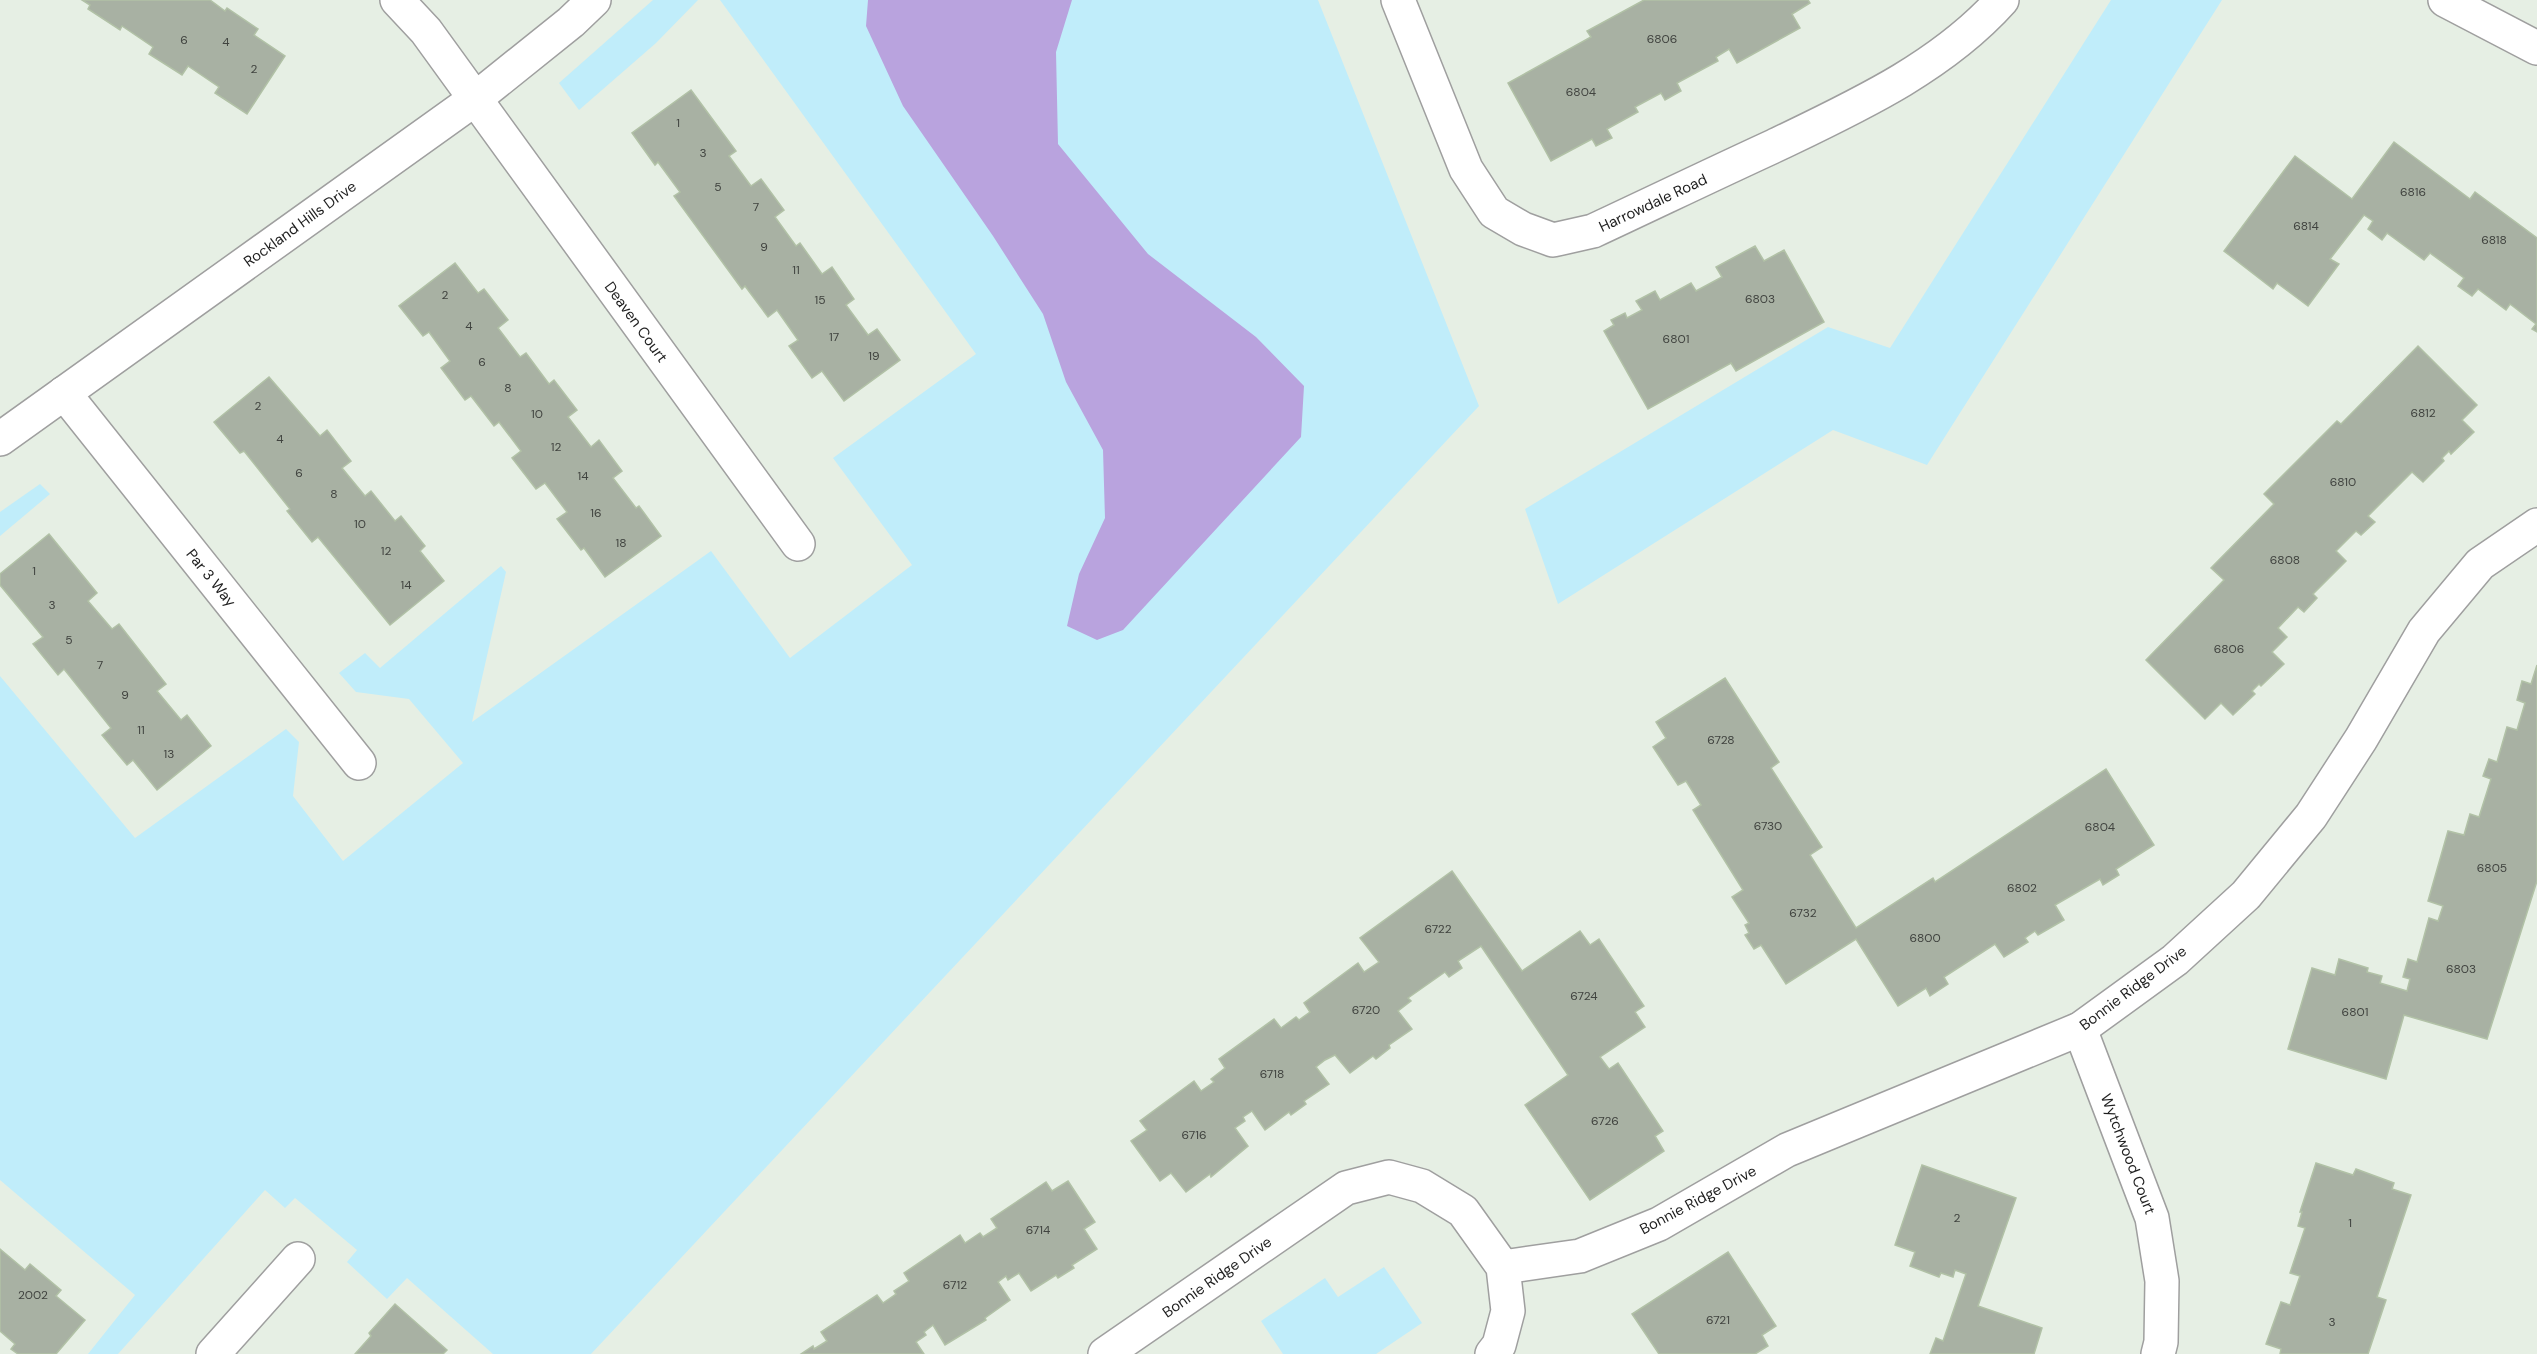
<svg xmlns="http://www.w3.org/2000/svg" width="2537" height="1354" font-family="'DM Sans',sans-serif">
  <rect width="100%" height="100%" fill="#e6efe4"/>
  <g fill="#c0edfa">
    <path d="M653 0H698L656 43 579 110 559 83Z"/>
    <path d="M720 0H1318L1479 406 591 1354H493L407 1278 387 1299 347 1262 357 1250 295 1198 285 1208 265 1190 118 1354H88L135 1295 0 1180V676L135 838 286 729 299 742 293 796 343 861 463 763 409 699 356 692 339 673 365 653 380 668 501 566 506 572 472 722 711 551 790 658 912 565 833 458 976 354Z"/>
    <path d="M2111 0H2222L1927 465 1833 430 1558 604 1525 509 1828 327 1890 348Z"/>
    <path d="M40 484 50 494 0 536V512Z"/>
    <path d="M1384 1267 1422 1323 1376 1354H1283L1261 1321 1325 1278 1338 1297Z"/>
  </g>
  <path fill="#b9a3de" d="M868 0H1072L1056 52 1058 144 1148 254 1256 337 1304 386 1301 437 1123 630 1097 640 1067 626 1079 574 1105 518 1103 450 1066 382 1043 314 993 236 903 106 866 26Z"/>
  <g fill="#a8b1a3" stroke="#b1c1a6" stroke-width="1.5">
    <path d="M82 0H210L225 11 227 8 258 29 254 35 285 56 247 114 215 93 219 87 188 66 182 75 149 54 153 47 122 26 120 30 88 9 90 5Z"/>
    <path d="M1644 0H1808L1810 3 1792 14 1800 28 1737 63 1729 49 1716 57 1718 61 1677 83 1681 91 1665 100 1661 93 1635 107 1638 112 1607 129 1612 138 1596 146 1592 139 1551 161 1508 83 1591 37 1587 31Z"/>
    <path d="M691 90 736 151 729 156 751 186 761 179 784 210 775 217 796 246 800 243 822 274 832 267 854 299 846 305 868 335 877 329 900 360 844 401 822 371 812 378 789 346 798 340 777 310 768 317 745 286 742 289 674 196 680 192 658 162 655 165 632 133Z"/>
    <path d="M2394 142 2470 199 2475 192 2537 238V332L2532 329 2536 324 2510 304 2506 310 2478 289 2472 296 2458 286 2464 278 2430 253 2424 260 2387 233 2382 240 2368 229 2373 221 2364 215 2330 259 2339 264 2308 306 2277 283 2273 289 2224 251 2295 156 2352 199Z"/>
    <path d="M1755 246 1764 261 1784 250 1824 322 1736 371 1731 363 1648 409 1604 331 1614 325 1611 320 1625 313 1627 318 1642 310 1636 301 1655 291 1660 300 1691 283 1696 291 1722 277 1716 267Z"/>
    <path d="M455 263 478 293 484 289 508 320 498 328 520 357 526 353 549 384 554 380 577 410 568 417 591 447 599 440 622 471 613 478 636 508 639 506 661 536 605 577 584 548 581 550 557 519 567 512 545 483 536 489 512 458 521 451 499 422 494 426 471 396 465 400 441 368 450 361 429 332 423 336 399 306Z"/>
    <path d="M2418 346 2477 405 2462 420 2474 432 2451 454 2449 451 2442 458 2444 461 2423 482 2412 472 2368 516 2375 522 2361 535 2356 531 2336 551 2346 561 2313 594 2317 598 2304 612 2298 607 2278 628 2287 637 2272 652 2284 664 2261 686 2259 684 2252 691 2255 694 2233 715 2221 703 2205 719 2146 660 2224 580 2211 568 2274 504 2264 494 2337 421 2341 424Z"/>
    <path d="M269 377 320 436 327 430 351 461 342 468 365 496 371 491 395 521 401 516 425 546 420 551 444 581 390 625 318 537 312 542 287 511 290 509 244 451 240 453 214 422Z"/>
    <path d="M49 534 97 593 88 601 112 629 119 624 166 684 157 691 181 720 187 715 211 746 157 790 133 760 127 765 102 735 111 728 64 669 58 675 33 644 43 637 0 585V574Z"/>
    <path d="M2537 665V881L2487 1039 2404 1015 2386 1079 2288 1049 2312 968 2335 975 2339 959 2368 968 2367 972 2382 976 2380 983 2407 991 2410 979 2403 977 2408 959 2417 962 2429 918 2438 921 2443 906 2428 901 2448 831 2464 835 2470 814 2479 817 2491 779 2483 776 2489 759 2497 762 2507 727 2517 730 2525 703 2517 700 2522 681 2531 684Z"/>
    <path d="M1725 678 1779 762 1771 768 1822 847 1810 855 1856 928 1933 878 1935 882 2106 769 2154 845 2116 869 2119 875 2103 885 2100 879 2055 905 2064 920 2038 935 2035 931 2025 938 2028 942 2004 957 1995 944 1944 977 1948 984 1930 996 1926 988 1898 1006 1856 939 1786 984 1761 945 1754 949 1745 935 1749 933 1745 925 1749 923 1732 897 1743 890 1693 810 1701 805 1686 781 1678 785 1653 747 1666 738 1656 722Z"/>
    <path d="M1452 871 1522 971 1580 931 1590 945 1599 939 1644 1006 1635 1012 1645 1027 1600 1057 1609 1069 1618 1063 1663 1131 1655 1136 1664 1151 1590 1200 1525 1105 1568 1075 1481 946 1458 961 1462 968 1449 977 1445 972 1408 998 1411 1001 1398 1011 1412 1029 1389 1045 1390 1048 1376 1059 1373 1056 1350 1073 1335 1055 1325 1060 1316 1067 1329 1084 1304 1101 1306 1104 1291 1115 1289 1112 1265 1130 1252 1111 1243 1117 1245 1121 1235 1128 1248 1146 1211 1177 1210 1174 1186 1192 1171 1173 1160 1181 1131 1141 1147 1130 1140 1121 1194 1081 1201 1091 1214 1082 1211 1079 1225 1068 1219 1059 1274 1019 1281 1028 1296 1017 1299 1020 1310 1012 1304 1003 1358 963 1364 972 1379 962 1360 938Z"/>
    <path d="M2316 1163 2353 1175 2356 1169 2394 1183 2392 1189 2411 1195 2377 1297 2386 1300 2368 1354H2280L2281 1349 2266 1344 2281 1302 2290 1305 2300 1276 2290 1273 2305 1228 2298 1226 2302 1212H2300Z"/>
    <path d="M1922 1165 2016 1198 1978 1306 2042 1328 2034 1354H1930L1936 1338 1943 1341 1966 1274 1955 1270 1953 1277 1941 1273 1939 1277 1910 1266 1915 1252 1895 1245Z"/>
    <path d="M1068 1181 1095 1222 1084 1229 1097 1249 1072 1265 1074 1268 1058 1278 1056 1275 1031 1291 1019 1273 1008 1280 1006 1276 998 1282 1010 1300 985 1318 986 1320 945 1345 933 1325 924 1332 926 1335 916 1342 924 1354H801L813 1346 814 1349 827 1341 821 1332 877 1295 883 1303 896 1294 894 1291 909 1281 904 1273 960 1235 965 1243 980 1233 983 1237 997 1228 991 1219 1046 1182 1052 1191Z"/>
    <path d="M0 1249 25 1270 30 1264 61 1290 56 1296 85 1320 56 1354H18L11 1349 15 1344 0 1331Z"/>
    <path d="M1728 1252 1776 1326 1762 1335 1768 1346 1755 1354H1659L1632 1314Z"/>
    <path d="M395 1304 447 1350 443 1354H355L371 1336 369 1333Z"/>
  </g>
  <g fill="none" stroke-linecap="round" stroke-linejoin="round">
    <defs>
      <g id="minor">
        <path d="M397 0 426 31 798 544"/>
        <path d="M1398 0 1466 169 1494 212 1523 229 1553 240 1593 231C1653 203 1713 174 1774 146 1855 107 1941 68 2002 0"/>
        <path d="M2445 0 2537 48"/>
        <path d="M64 393 359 763"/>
        <path d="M0 439 475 99 571 22 594 0"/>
        <path d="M2080 1029 2152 1218 2162 1281 2161 1342 2158 1354"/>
        <path d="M1503 1267 1580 1256 1659 1224 1787 1150 2080 1029 2175 960 2246 895 2311 816 2361 739 2424 631 2480 564 2537 525"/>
        <path d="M213 1354 298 1259"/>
        <path d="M1105 1354 1346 1188 1389 1177 1422 1186 1463 1211 1503 1267 1508 1311 1499 1345 1492 1354"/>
      </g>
    </defs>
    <use href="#minor" stroke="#9f9f9f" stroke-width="36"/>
    <use href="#minor" stroke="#fff" stroke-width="33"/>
  </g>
  <g text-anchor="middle" stroke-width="4.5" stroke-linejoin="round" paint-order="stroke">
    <g font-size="12" fill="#40433f">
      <text x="1662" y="43">6806</text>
      <text x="184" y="44">6</text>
      <text x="226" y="46">4</text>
      <text x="254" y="73">2</text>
      <text x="1581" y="96">6804</text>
      <text x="678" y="127">1</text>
      <text x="703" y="157">3</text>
      <text x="718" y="191">5</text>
      <text x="2413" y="196">6816</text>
      <text x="756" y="211">7</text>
      <text x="2306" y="230">6814</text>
      <text x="2494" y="244">6818</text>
      <text x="764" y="251">9</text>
      <text x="796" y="274">11</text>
      <text x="445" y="299">2</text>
      <text x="1760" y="303">6803</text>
      <text x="820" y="304">15</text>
      <text x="469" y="330">4</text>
      <text x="834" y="341">17</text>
      <text x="1676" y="343">6801</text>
      <text x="874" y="360">19</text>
      <text x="482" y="366">6</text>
      <text x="508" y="392">8</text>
      <text x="258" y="410">2</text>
      <text x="2423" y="417">6812</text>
      <text x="537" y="418">10</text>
      <text x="280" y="443">4</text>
      <text x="556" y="451">12</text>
      <text x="299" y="477">6</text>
      <text x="583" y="480">14</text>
      <text x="2343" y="486">6810</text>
      <text x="334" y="498">8</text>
      <text x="596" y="517">16</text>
      <text x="360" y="528">10</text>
      <text x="621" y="547">18</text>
      <text x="386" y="555">12</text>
      <text x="2285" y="564">6808</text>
      <text x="34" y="575">1</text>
      <text x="406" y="589">14</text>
      <text x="52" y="609">3</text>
      <text x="69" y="644">5</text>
      <text x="2229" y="653">6806</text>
      <text x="100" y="669">7</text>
      <text x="125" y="699">9</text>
      <text x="141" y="734">11</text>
      <text x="1721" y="744">6728</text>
      <text x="169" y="758">13</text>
      <text x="1768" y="830">6730</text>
      <text x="2100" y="831">6804</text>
      <text x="2492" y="872">6805</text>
      <text x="2022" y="892">6802</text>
      <text x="1803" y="917">6732</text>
      <text x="1438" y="933">6722</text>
      <text x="1925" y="942">6800</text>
      <text x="2461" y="973">6803</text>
      <text x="1584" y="1000">6724</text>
      <text x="1366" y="1014">6720</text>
      <text x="2355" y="1016">6801</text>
      <text x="1272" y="1078">6718</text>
      <text x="1605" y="1125">6726</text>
      <text x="1194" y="1139">6716</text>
      <text x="1957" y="1222">2</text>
      <text x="2350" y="1227">1</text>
      <text x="1038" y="1234">6714</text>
      <text x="955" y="1289">6712</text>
      <text x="33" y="1299">2002</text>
      <text x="1718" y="1324">6721</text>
      <text x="2332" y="1326">3</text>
    </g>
    <g font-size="15" fill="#1e1e1e" stroke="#fff">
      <text transform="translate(1653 203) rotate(-25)" y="5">Harrowdale Road</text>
      <text transform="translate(300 224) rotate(-36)" y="5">Rockland Hills Drive</text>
      <text transform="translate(636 322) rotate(54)" y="5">Deaven Court</text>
      <text transform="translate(211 578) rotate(51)" y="5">Par 3 Way</text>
      <text transform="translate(2133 988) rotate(-37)" y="5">Bonnie Ridge Drive</text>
      <text transform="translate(2128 1154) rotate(69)" y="5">Wytchwood Court</text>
      <text transform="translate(1698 1200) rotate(-28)" y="5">Bonnie Ridge Drive</text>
      <text transform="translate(1217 1277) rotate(-35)" y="5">Bonnie Ridge Drive</text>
    </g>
  </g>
</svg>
